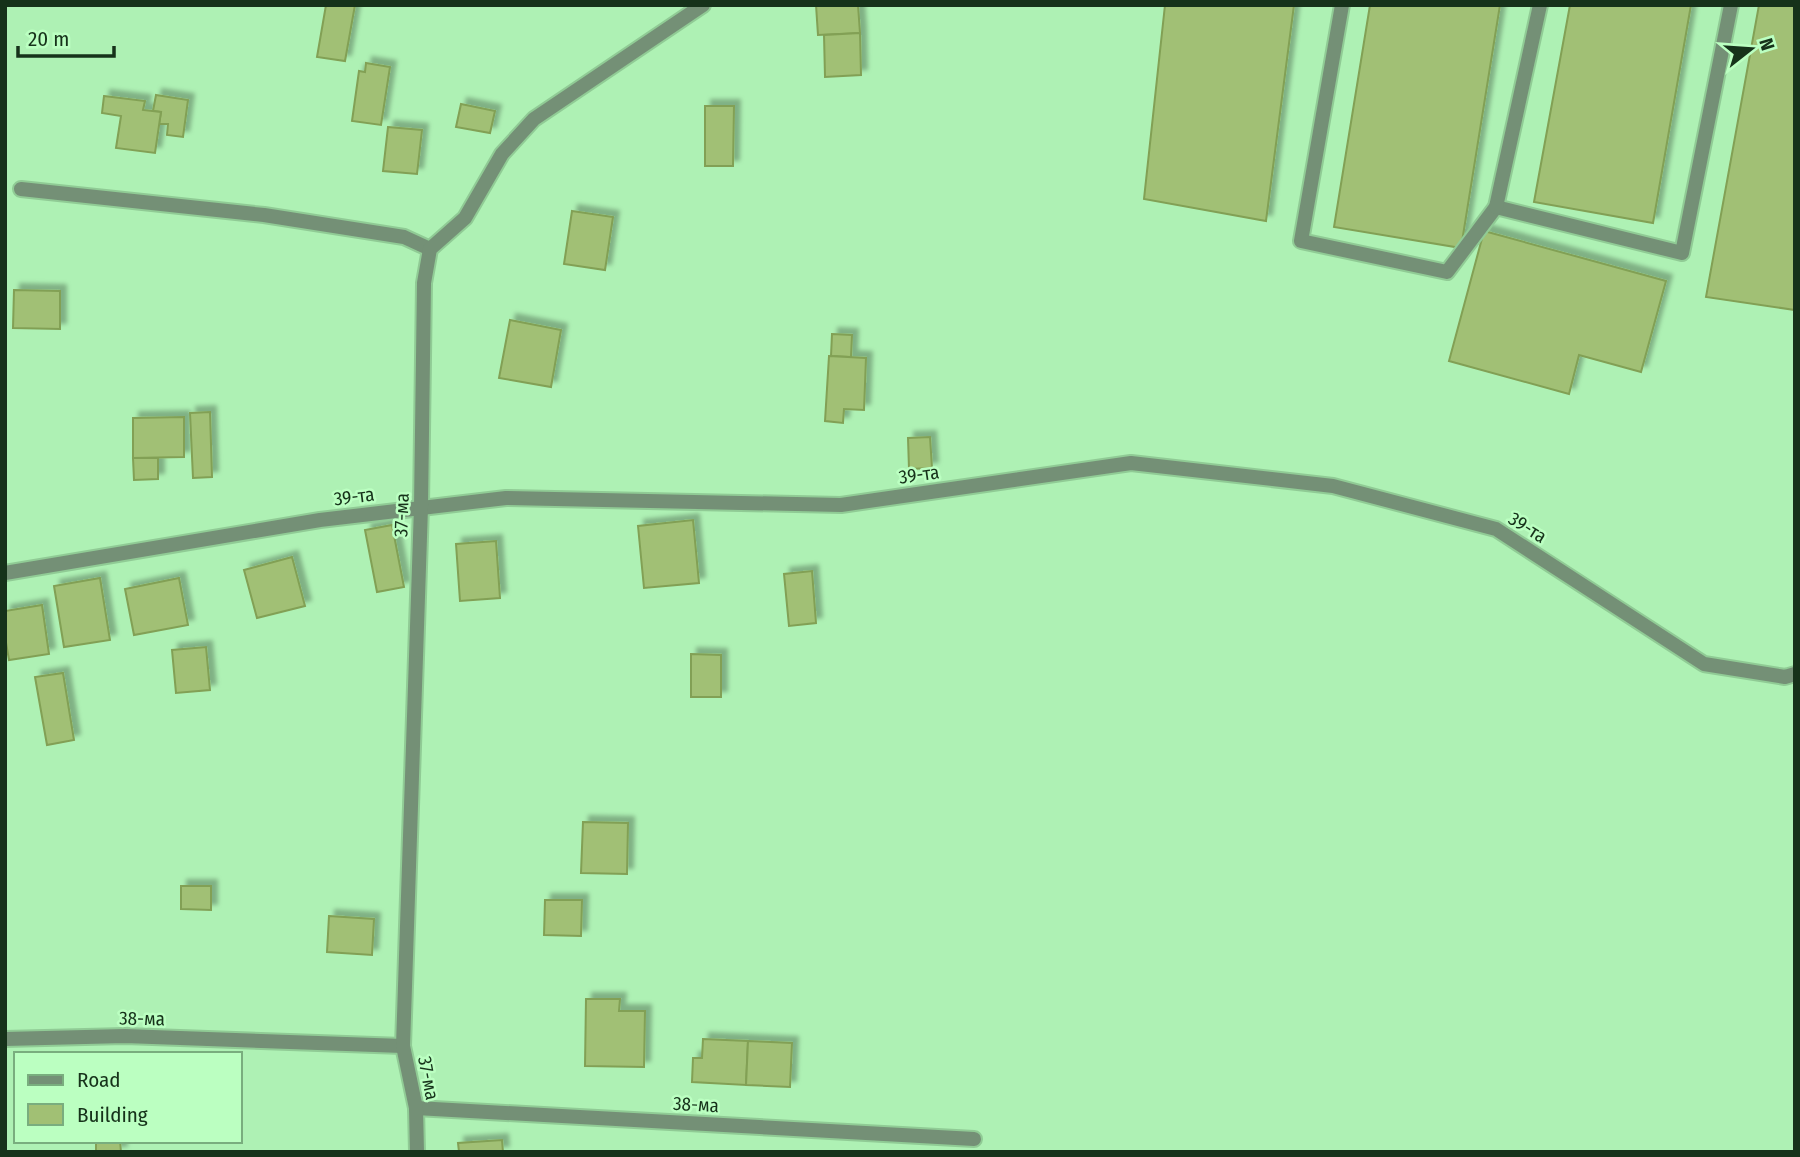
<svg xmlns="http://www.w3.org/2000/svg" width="1800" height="1157" font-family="'Fira Sans Condensed',sans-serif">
  <defs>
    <filter id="shadow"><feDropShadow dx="6" dy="-6" stdDeviation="2" flood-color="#0004"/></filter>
  </defs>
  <rect width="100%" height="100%" fill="#aef1b4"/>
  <g fill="#a1c074" stroke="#82a055" stroke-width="2" filter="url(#shadow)">
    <path d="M326 5H355L345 61 317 57Z"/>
    <path d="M816 5H858L860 33 818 35Z"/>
    <path d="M1165 5H1294L1266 221 1144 199Z"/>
    <path d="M1370 5H1500L1461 248 1334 227Z"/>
    <path d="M1570 5H1691L1653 223 1534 202Z"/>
    <path d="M1759 5H1795V310L1706 297Z"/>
    <path d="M860 33 861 75 825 77 824 35Z"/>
    <path d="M366 63 390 67 381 125 352 121 359 71 365 72Z"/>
    <path d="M156 95 188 100 183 137 167 135 168 124H159L161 112 153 111Z"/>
    <path d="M104 96 145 101 143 110 161 112 155 153 116 148 121 116 102 113Z"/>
    <path d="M461 104 495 111 490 133 456 127Z"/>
    <path d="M705 106H734L733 166H705Z"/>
    <path d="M388 127 422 130 417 174 383 171Z"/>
    <path d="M572 211 613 217 605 270 564 264Z"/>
    <path d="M1484 231 1666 281 1641 372 1579 355 1569 394 1449 361Z"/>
    <path d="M14 290 60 291V329L13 328Z"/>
    <path d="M510 320 561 330 551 387 499 378Z"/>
    <path d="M832 334 852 335 851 357 831 356Z"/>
    <path d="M829 356 866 358 864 410 844 409 843 423 825 421Z"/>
    <path d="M210 412 212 477 193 478 190 413Z"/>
    <path d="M184 417V457L133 458V418Z"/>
    <path d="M930 437 932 468 909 469 908 438Z"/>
    <path d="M133 458H158V479L134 480Z"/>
    <path d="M693 520 699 583 644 588 638 526Z"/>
    <path d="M392 525 404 587 377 592 365 530Z"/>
    <path d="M496 541 500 598 460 601 456 544Z"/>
    <path d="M292 557 305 606 257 618 244 570Z"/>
    <path d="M812 571 816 623 789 626 784 574Z"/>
    <path d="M100 578 110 640 64 647 54 586Z"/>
    <path d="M179 578 188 625 134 635 125 589Z"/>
    <path d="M42 605 49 654 9 660 5 637V611Z"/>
    <path d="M206 647 210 690 176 693 172 650Z"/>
    <path d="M691 654 721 655V697H691Z"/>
    <path d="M63 673 74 740 47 745 35 677Z"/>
    <path d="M583 822 628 823 627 874 581 873Z"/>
    <path d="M181 886H211V910L181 909Z"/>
    <path d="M545 900H582L581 936 544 935Z"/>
    <path d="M329 916 374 919 372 955 327 952Z"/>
    <path d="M586 999H620L619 1011H645L644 1067 585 1066Z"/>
    <path d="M703 1039 748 1041 746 1085 692 1082 693 1058H702Z"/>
    <path d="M748 1041 792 1043 790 1087 746 1085Z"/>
    <path d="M502 1140 503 1152H459L458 1143Z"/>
    <path d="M96 1141H120L121 1152H96Z"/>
  </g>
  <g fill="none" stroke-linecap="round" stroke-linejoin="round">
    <defs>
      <g id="service">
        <path d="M1342 5 1301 241 1447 272 1496 207 1682 253 1731 5"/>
        <path d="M1496 207 1540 5"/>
      </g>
      <g id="minor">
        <path d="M21 189 264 215 404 237 430 249"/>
        <path d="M5 573 320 520 506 498 841 505 1131 463 1333 486 1496 529 1704 664 1785 677 1795 674"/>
        <path d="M5 1039 125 1036 403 1046"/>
        <path d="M416 1108 974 1139"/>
        <path d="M417 1152 416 1108 403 1046 421 507 424 283 430 249 465 218 502 154 534 119 703 5"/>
      </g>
    </defs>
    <use href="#service" stroke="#90cb95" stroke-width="18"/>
    <use href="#minor" stroke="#90cb95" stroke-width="18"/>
    <use href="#service" stroke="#749076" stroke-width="14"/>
    <use href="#minor" stroke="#749076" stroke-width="14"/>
  </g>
  <g text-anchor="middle" stroke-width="5" stroke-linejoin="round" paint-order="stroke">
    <g font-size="19" fill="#16321a" stroke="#bbffc1">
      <text transform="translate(919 474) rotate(-8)" y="7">39-та</text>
      <text transform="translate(354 496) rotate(-7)" y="7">39-та</text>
      <text transform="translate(401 515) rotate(-88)" y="7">37-ма</text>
      <text transform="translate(1528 527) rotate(32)" y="7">39-та</text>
      <text transform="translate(142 1018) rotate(1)" y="7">38-ма</text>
      <text transform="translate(429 1078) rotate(79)" y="7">37-ма</text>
      <text transform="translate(696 1104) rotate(3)" y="7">38-ма</text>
    </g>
  </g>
  <rect width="1800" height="1157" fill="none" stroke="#16321a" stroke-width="14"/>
  <rect x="14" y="1052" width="228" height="91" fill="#bbffc1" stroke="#79ad7e" stroke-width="2"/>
  <rect x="28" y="1075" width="35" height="10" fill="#749076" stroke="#79ad7e" stroke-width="2"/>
  <text x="77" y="1087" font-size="21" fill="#16321a">Road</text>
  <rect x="28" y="1104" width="35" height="21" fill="#a1c074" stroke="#79ad7e" stroke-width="2"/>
  <text x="77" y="1122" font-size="21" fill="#16321a">Building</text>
  <g transform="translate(1751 49) rotate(73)" stroke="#bbffc1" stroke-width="5" paint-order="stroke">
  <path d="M0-5L12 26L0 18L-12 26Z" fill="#16321a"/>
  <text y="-10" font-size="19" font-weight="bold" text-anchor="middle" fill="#16321a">N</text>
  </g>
  <path d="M18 46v10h96v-10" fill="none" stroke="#16321a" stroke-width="3.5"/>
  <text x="28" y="46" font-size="21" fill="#16321a" stroke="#bbffc1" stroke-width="5" paint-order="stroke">20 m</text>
</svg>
